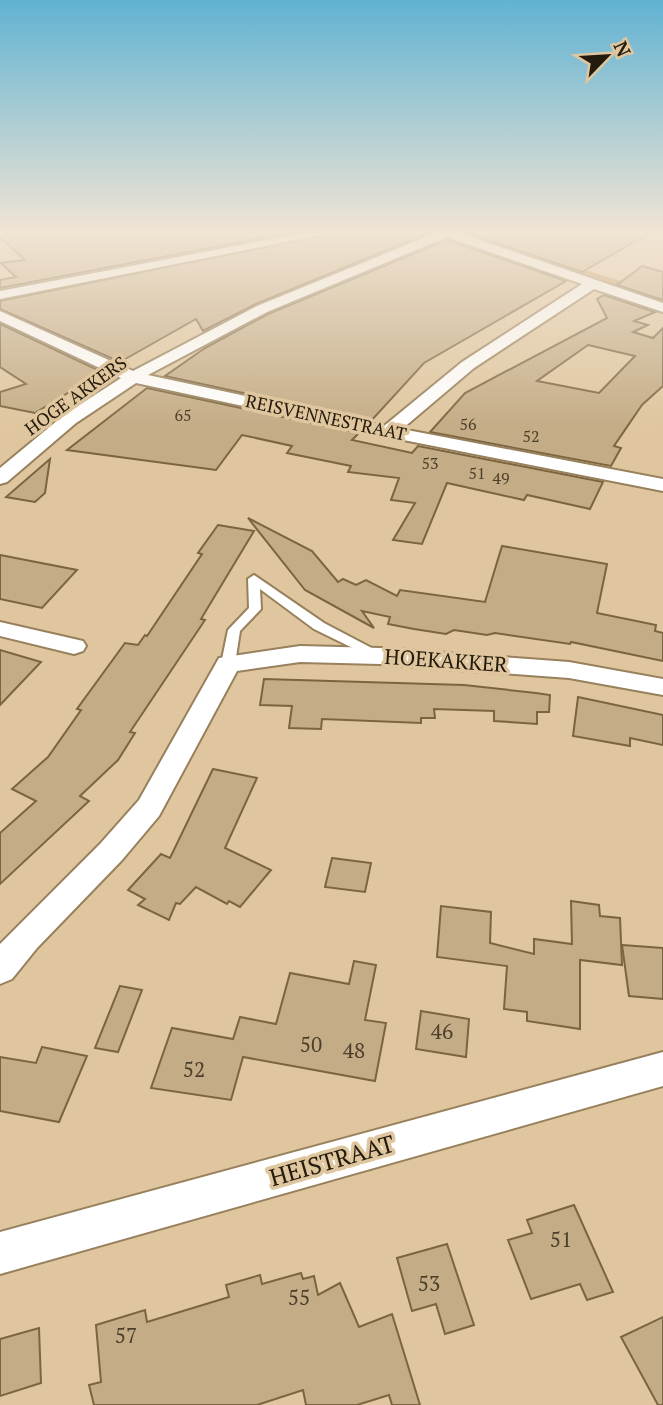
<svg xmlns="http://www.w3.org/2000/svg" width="663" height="1405" font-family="'PT Serif',serif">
  <rect width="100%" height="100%" fill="#dfc69f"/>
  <path fill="#bb924f" d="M497 243 663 294V305L490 244Z"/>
  <g fill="#c4ac86" stroke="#7b6541" stroke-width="2" fill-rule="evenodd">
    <path d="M5 230H303L0 288V280L16 277 1 263 25 260 0 237 8 235Z"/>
    <path d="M348 230H435L256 304 203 331 196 319 120 362 0 309V301Z"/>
    <path d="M460 230H655L582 272Z"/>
    <path d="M447 240 566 281 424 363 371 421 165 376 205 348 268 314Z"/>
    <path d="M642 266 663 272V300L617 285Z"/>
    <path d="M604 295 655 312 634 321 648 325 633 332 653 338 663 328V386L642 405 614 446 621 448 611 466 430 432 465 393 607 318 597 299ZM588 345 635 356 599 393 537 381Z"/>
    <path d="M0 324 102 372 35 413 0 406V392L26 384 0 367Z"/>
    <path d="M147 388 359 433 352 440 412 453 418 446 603 482 590 509 527 495 524 500 447 483 422 544 393 540 415 503 391 500 399 478 348 472 351 466 287 453 292 446 242 435 216 470 67 450Z"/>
    <path d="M50 459 45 493 35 502 6 497Z"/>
    <path d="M248 518 312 551 338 582 343 579 356 585 366 580 397 596 400 590 485 602 502 546 607 564 597 613 656 625 655 631 663 633V661L571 642 570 644 495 633 487 635 454 630 446 634 414 629 388 624 390 617 362 611 374 628 305 590Z"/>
    <path d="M218 525 254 531 201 619 205 620 130 732 135 733 118 760 80 796 89 801 0 884V833L36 801 12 789 48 757 81 710 77 709 125 643 138 645 145 635 147 636 202 554 198 553Z"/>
    <path d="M0 555 77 570 42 608 0 599Z"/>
    <path d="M0 650 41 662 0 705Z"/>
    <path d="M264 679 464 685 536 693 550 695 549 712H537V724L494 721V711L434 709 435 718H421V723L322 719 321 729 289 728 292 706 260 705Z"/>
    <path d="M578 697 663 715V745L630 738V746L573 736Z"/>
    <path d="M213 769 257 778 225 848 271 870 240 907 229 901 227 904 196 887 180 904 176 903 169 920 138 905 145 899 128 890 161 854 170 858Z"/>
    <path d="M332 858 371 863 365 892 325 887Z"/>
    <path d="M571 901 599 905 600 916 620 918 622 965 580 960V1029L527 1021V1012L504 1009 507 966 437 957 441 906 491 912 490 943 534 954V939L572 944Z"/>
    <path d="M622 945 663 948V999L629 996Z"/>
    <path d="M354 961 376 965 365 1020 386 1023 375 1081 243 1057 231 1100 151 1088 172 1028 233 1039 240 1017 276 1024 290 973 349 984Z"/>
    <path d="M120 986 142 990 118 1052 95 1048Z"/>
    <path d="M421 1011 469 1019 466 1057 416 1049Z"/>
    <path d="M42 1047 87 1056 59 1122 0 1111V1057L36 1063Z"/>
    <path d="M574 1205 613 1292 587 1300 580 1284 531 1299 508 1240 532 1233 527 1220Z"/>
    <path d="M447 1244 474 1325 445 1334 436 1304 412 1311 397 1258Z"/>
    <path d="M301 1273 303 1279 314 1276 318 1295 340 1283 359 1327 392 1314 420 1405H392L389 1395 357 1405H306L303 1390 257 1405H94L89 1385 101 1382 96 1325 145 1310 147 1322 229 1297 226 1285 260 1275 262 1284Z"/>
    <path d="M663 1317V1405H658L621 1337Z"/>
    <path d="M39 1328 41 1383 0 1396V1339Z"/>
  </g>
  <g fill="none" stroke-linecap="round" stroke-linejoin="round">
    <defs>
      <path id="lane" d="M254 575 324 623 385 655 383 658H373L314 629 260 589 261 609 240 631 235 664 233 667H223L221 664 228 630 249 608 248 579Z"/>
      <g id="street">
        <path d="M319 230H346L0 299V291Z"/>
        <path d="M443 230H451L663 303V312L594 289 474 368 402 429 663 479V491L388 437 136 383 76 423 7 482 0 484V468L64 415 121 378 0 321V311L133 371 257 306ZM447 237 582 284 462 362 384 426 148 375 267 312Z"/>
        <path d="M0 622 83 641 86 646 83 651 74 654 0 636Z"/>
        <path d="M300 646 380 648 569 662 663 679V695L569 678 380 664 300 662 237 671 159 816 122 860 37 948 12 979 0 984V944L100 844 139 800 219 658Z"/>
        <path d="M663 1052V1086L0 1274V1232Z"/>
      </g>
    </defs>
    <use href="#lane" stroke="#97805b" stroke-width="4"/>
    <use href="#street" stroke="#97805b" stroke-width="4"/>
    <use href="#lane" fill="#fff" fill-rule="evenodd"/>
    <use href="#street" fill="#fff" fill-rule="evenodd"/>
  </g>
  <linearGradient id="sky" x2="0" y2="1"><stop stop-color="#60b2d3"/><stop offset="0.54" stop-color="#f1e5d4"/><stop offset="1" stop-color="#f1e5d4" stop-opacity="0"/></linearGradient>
  <rect width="663" height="427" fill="url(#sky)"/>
  <g text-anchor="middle" stroke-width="7" stroke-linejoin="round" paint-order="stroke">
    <g font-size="16" fill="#4c3f2a">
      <text x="183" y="421">65</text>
      <text x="468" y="430">56</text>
      <text x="531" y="442">52</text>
      <text x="430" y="469">53</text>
      <text x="477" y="479">51</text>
      <text x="501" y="484">49</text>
    </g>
    <g font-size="18" fill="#241b0c" stroke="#dfc69f">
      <text transform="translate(76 396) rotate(-36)" y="6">HOGE AKKERS</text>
      <text transform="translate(326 418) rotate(12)" y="6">REISVENNESTRAAT</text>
    </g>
    <g font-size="21" fill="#241b0c" stroke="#dfc69f">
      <text transform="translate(446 661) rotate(4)" y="7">HOEKAKKER</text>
    </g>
    <g font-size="21" fill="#4c3f2a">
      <text x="442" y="1039">46</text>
      <text x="311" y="1052">50</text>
      <text x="354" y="1058">48</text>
      <text x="194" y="1077">52</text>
      <text x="561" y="1247">51</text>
      <text x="429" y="1291">53</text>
      <text x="299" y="1305">55</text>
      <text x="126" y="1343">57</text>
    </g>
    <g font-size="24" fill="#241b0c" stroke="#dfc69f">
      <text transform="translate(332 1161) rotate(-16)" y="8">HEISTRAAT</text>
    </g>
  </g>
  <g transform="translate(607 56) rotate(65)" stroke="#dfc69f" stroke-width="5" paint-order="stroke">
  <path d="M0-5L12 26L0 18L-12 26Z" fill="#241b0c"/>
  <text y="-10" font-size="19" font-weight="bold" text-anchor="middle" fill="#241b0c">N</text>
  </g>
</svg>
